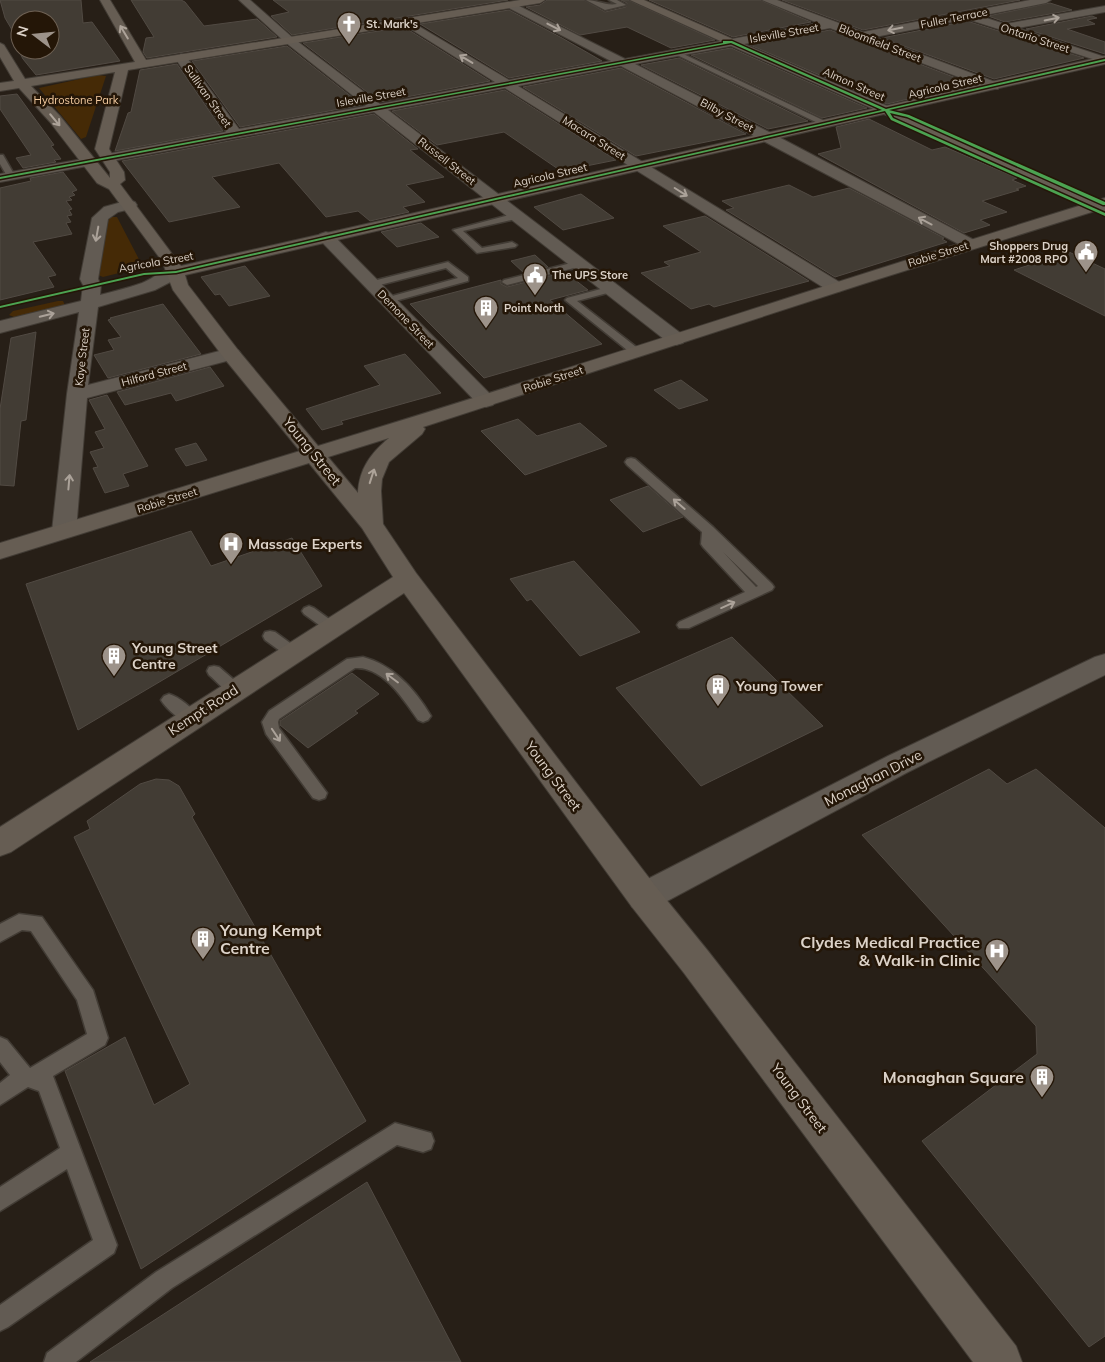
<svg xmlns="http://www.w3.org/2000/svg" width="1105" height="1362" font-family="Mulish,sans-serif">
  <rect width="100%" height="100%" fill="#271f17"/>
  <g fill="#452a06">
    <path d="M98 75 106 76 86 137 81 139 39 88Z"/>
    <path d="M109 217H117L143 267 103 277 98 275 107 220Z"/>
    <path d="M58 301H63L65 305 16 318 9 315 13 311Z"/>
  </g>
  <g fill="#423c34" stroke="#514a43" fill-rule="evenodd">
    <path d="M0 0H81L83 23 92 22 120 61 36 75 23 59 13 40H18L5 18ZM20 20H50V50H20Z"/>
    <path d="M131 0H181L185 2 204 26 257 19 277 37 147 58 143 52 146 38 154 37Z"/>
    <path d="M273 0H508L292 35 271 16 289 12Z"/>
    <path d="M547 0H584L605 12 626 7 627 3 621 0H628L715 40 671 48 627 27 580 35 526 7 540 5Z"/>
    <path d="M649 0H760L811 22 733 37Z"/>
    <path d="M782 0H1020L863 30Z"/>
    <path d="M1050 3 1072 10 1005 22 988 16Z"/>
    <path d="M509 10 562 38 602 61 509 78 420 24Z"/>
    <path d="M1092 16 1097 18 1087 20 1095 24 1067 29 1105 42V54L1026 29Z"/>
    <path d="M967 21 1084 58 994 79 882 38Z"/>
    <path d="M404 27 490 81 380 102 303 43Z"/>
    <path d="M830 30 972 84 887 104 750 45Z"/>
    <path d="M287 46 362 105 240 127 192 61Z"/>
    <path d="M731 48 867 108 822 118 691 55Z"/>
    <path d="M679 58 808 121 768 129 641 65Z"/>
    <path d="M177 64 223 131 115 151 128 113 131 112 140 70Z"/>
    <path d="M621 68 746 134 636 156 523 87Z"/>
    <path d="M505 90 616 160 561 171 504 132 437 145 392 111Z"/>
    <path d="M17 94 54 145 51 146 61 159 54 160 56 162 23 168 16 158 31 155 0 109V96Z"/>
    <path d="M374 114 418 149 410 150 444 177 406 185 425 202 403 207 409 212 370 221 358 211 326 217 279 163 212 177 240 207 169 222 122 161Z"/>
    <path d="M869 119 932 150 945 147 1017 178 1012 180 1026 186 1016 189 1019 190 982 201 1007 212 980 220 990 225 964 233 818 154 841 148 836 127Z"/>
    <path d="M63 172 77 190 72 192 75 195 69 197 72 200 66 201 72 209 69 210 72 215 67 216 71 222 66 223 72 234 33 242 56 275 48 277 54 287 0 300V188L31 181 30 178Z"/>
    <path d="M789 185 813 197 849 188 944 238 942 239 947 242 835 277 726 210 734 208 722 201Z"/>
    <path d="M581 194 614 218 563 230 534 207Z"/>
    <path d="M705 216 809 281 714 307 709 304 691 309 641 273 670 266 664 262 701 252 663 226Z"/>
    <path d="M421 223 439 237 397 247 381 232Z"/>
    <path d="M1069 252 1105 269V316L1014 270Z"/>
    <path d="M535 255 548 267 524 273 511 261Z"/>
    <path d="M245 266 270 296 229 306 220 294 215 295 201 277Z"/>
    <path d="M565 272 588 290 550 300 602 344 484 378 410 304 501 280V284L507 287Z"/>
    <path d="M163 304 201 354 108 378 94 355 114 350 108 340 121 337 108 320 111 319 110 318Z"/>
    <path d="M36 332 26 420 21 421 14 486 0 485V409L11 338Z"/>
    <path d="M405 354 441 393 341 421 343 424 322 430 306 409 380 385 364 366Z"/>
    <path d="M210 367 224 386 176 401 171 393 125 405 117 392Z"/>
    <path d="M681 380 708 400 679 409 654 390Z"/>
    <path d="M107 395 148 466 123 474 129 486 105 493 93 468 98 467 90 452 104 448 95 432 105 429 89 400Z"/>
    <path d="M518 419 537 436 580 423 607 446 525 475 481 431Z"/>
    <path d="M196 443 207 460 186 466 175 449Z"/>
    <path d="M648 486 683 517 643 532 610 500Z"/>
    <path d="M191 531 211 566 292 538 322 586 78 730 26 584Z"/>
    <path d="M574 561 640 632 580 656 531 599 527 601 510 579Z"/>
    <path d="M732 637 823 726 701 786 616 688Z"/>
    <path d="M352 673 379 694 355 711 358 713 308 748 280 725V721Z"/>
    <path d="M989 769 1007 784 1036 769 1105 828V1336L1089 1347 922 1141 1037 1054 1036 1026 862 835Z"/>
    <path d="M156 779 169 780 179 786 195 814 192 817 366 1121 141 1269 65 1071 125 1037 154 1105 190 1084 74 837 90 829 87 821 140 784Z"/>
    <path d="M367 1182 461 1362H90Z"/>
  </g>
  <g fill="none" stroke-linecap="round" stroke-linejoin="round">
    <defs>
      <g id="lane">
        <path d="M586 0C598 0 605 6 617 4L609 0H617L626 5 605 10Z"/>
        <path d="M673 51H677L831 124 824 126 673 53Z"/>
        <path d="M0 155H3L15 176 14 178 7 176 0 164Z"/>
        <path d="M517 213 521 216 520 218 463 231 482 248 512 242 517 245 515 247 477 253 453 230Z"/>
        <path d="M579 261 584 264 582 266 507 285 502 282 504 280Z"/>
        <path d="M448 262 468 277V281L388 303 385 302V298L458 278 446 268 372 287 367 284 369 282Z"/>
        <path d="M612 286 617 289 615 291 577 301 640 350 641 352 640 354H632L565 300 567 298Z"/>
        <path d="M631 458 635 459 713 527 772 584 774 587 772 590 689 628H679L677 625 679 622 745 592 703 547 701 544 702 532 627 465 625 462 627 459ZM723 552 758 586 756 587Z"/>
        <path d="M309 606 314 608 336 624 338 627 336 630H326L304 614 302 611 304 608Z"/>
        <path d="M270 631 275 632 297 648 299 652 297 656H287L265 640 263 636 265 632Z"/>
        <path d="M363 657C393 665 415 689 431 716L428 720 423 722 418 720C404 700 383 666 355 668L279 719 278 722 279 728 327 793 325 798 319 800 313 798 266 734 262 722 269 711 347 659Z"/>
        <path d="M214 666 219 667 240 685 243 689 240 693C228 697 218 682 209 675L207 671 209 667Z"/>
        <path d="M169 694C179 697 193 708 198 717L195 721C184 725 167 710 161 700L164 696Z"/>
        <path d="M19 914 42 917 93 990 108 1038 105 1045 53 1076 117 1245 114 1253 8 1327 0 1331V1305L93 1240 67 1169 0 1211V1187L60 1148 39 1091 28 1087 0 1105V1083L10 1075 0 1062V1037L7 1040 30 1068 87 1034 77 1000 31 931 22 930 0 942V924Z"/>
        <path d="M395 1123 431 1133 434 1141 431 1149 423 1152 397 1145 172 1288 76 1362H44L47 1353 156 1272Z"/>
      </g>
      <g id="street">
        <path d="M239 0H250L293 38 380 104 495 82 401 23 399 21 405 18 509 80 611 61 507 7 506 5 511 2 625 59 818 23 762 0H777L863 32 1030 0H1051L1046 3 980 16 1005 24 1105 6V12L1018 28 1105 57V63L967 19 875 37 998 83 1000 86 998 89H990L830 28 744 44 892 108 894 111 892 114 887 115 731 46 635 64 773 134 974 240 976 244 974 248 968 249 621 66 518 86 841 283 844 287 841 291 835 292 829 291 505 88 388 110 683 335 685 339 683 343 676 345 669 343 374 112 107 162 102 161 100 158 102 155 107 154 226 132 175 58 181 54 185 55 239 129 366 106 285 42Z"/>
        <path d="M88 158 93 159 95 162 93 165 0 182V174Z"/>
        <path d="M129 200 135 202 137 205 135 208 118 212 108 219 98 279 101 285 100 295C114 291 128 288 142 283 155 278 167 265 182 268L185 272 182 276 155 290 98 307 88 385 231 348 238 350 241 354 238 358 87 398 76 531 72 536 64 538 56 536 52 531 67 394 79 312 0 333V321L81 301 83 285 80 279 92 218 104 207Z"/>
        <path d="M326 232 332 234 493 397 496 401 493 405 486 407 479 405 320 240 318 237 320 234Z"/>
        <path d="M1105 654V675L908 772 656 907 644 911 632 907 628 897 632 887 888 756 1095 657Z"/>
      </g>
      <g id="secondary">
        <path d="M100 0H110L146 60 520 0H545L540 3 128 70 109 149 124 172 125 180 120 184 181 266 1105 56V64L898 111 1098 200 1105 198V213L1095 211 866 283 423 427 425 429 422 434 389 462 382 479 381 491 383 524 416 573 656 887 708 951 1016 1346 1022 1362H973L684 973 632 907 404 593 11 852 0 856V827L393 577 362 528 309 463 0 559V543L300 451 224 358 173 290 162 261 109 189 97 183 50 122 19 88 0 91V83L14 81 0 57V43L4 45 25 79 135 62ZM115 72 95 149 110 172V178L60 116 31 86ZM884 114 1082 205C827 284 574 368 318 446L238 350 188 285 185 275ZM389 438C371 453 359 469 358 493L328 457Z"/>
        <path d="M630 0H644L735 40 737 42 731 45 727 44Z"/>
      </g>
    </defs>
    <use href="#lane" stroke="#423c35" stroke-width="3"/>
    <use href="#street" stroke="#423c35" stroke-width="2"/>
    <use href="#secondary" stroke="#423c35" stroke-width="2"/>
    <use href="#lane" fill="#625b53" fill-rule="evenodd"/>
    <use href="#street" fill="#625b53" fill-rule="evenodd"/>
    <use href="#secondary" fill="#665d53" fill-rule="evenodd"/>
    <defs>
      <path id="cycleway" d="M723 41H732L886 109 1105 59V61L889 110 909 115 1105 202V205H1103L907 117 890 113 893 118 1105 213V216L891 120 885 111 176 273 144 275 0 308V306L144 273 176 271 882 110 731 43 0 179V177L723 43Z"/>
    </defs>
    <use href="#cycleway" stroke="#241607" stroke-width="3"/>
    <use href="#cycleway" fill="#4ca352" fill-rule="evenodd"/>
  </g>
  <defs><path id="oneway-shaft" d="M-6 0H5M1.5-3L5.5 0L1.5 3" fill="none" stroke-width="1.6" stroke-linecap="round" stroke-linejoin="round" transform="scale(1.25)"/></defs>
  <g stroke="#aba299">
    <use href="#oneway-shaft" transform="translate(1052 19) rotate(-11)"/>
    <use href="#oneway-shaft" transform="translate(554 27) rotate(27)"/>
    <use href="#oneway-shaft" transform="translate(895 29) rotate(169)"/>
    <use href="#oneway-shaft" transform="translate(466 59) rotate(-149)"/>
    <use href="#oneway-shaft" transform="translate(681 192) rotate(32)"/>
    <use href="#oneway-shaft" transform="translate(925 221) rotate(-152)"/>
    <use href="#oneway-shaft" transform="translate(97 234) rotate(100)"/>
    <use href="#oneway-shaft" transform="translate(47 315) rotate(-14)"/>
    <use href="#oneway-shaft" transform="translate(69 482) rotate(-85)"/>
    <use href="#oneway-shaft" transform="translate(679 504) rotate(-139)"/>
    <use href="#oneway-shaft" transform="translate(728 605) rotate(-24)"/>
    <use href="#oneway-shaft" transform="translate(392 678) rotate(-143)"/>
    <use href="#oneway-shaft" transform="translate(276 735) rotate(56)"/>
  </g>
  <g stroke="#ada399">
    <use href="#oneway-shaft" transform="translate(124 32) rotate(-121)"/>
    <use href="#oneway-shaft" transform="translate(55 120) rotate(50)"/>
    <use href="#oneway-shaft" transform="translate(372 476) rotate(-72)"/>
  </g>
  <defs>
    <symbol id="church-pin" viewBox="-11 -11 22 30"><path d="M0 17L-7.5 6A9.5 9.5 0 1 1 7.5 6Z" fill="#9d938a" stroke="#241607"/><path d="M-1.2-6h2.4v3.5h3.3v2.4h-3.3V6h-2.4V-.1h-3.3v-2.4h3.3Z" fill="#fff"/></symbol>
    <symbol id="civic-pin" viewBox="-11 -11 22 30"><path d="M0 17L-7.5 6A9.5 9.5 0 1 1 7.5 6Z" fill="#9d938a" stroke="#241607"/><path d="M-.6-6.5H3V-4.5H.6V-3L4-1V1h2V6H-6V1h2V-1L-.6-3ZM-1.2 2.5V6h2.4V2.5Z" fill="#fff"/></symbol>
    <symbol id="building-pin" viewBox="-11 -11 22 30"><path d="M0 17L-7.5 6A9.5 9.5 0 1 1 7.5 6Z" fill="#9d938a" stroke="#241607"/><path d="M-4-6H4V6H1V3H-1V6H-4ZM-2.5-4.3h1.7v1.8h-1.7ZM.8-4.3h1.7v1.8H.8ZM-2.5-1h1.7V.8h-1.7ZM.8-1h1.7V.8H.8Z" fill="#fff"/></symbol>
    <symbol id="hospital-pin" viewBox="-11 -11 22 30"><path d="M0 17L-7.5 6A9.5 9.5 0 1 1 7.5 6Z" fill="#9d938a" stroke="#241607"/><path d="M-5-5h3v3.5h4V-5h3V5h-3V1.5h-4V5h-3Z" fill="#fff"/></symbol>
  </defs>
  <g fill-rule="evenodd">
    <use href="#church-pin" x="335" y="10" width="28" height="38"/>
    <use href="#civic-pin" x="1072" y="238" width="28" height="38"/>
    <use href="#civic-pin" x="521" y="261" width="28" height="38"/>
    <use href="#building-pin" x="472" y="294" width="28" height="38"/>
    <use href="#hospital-pin" x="217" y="530" width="28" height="38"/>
    <use href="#building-pin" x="100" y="642" width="28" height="38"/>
    <use href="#building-pin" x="704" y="672" width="28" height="38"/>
    <use href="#building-pin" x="189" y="925" width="28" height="38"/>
    <use href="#hospital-pin" x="983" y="937" width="28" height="38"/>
    <use href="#building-pin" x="1028" y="1063" width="28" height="38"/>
  </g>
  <g text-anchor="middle" stroke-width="5" stroke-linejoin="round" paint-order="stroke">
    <g font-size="11" fill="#dcd2c8" stroke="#241607">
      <text transform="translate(954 18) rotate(-11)" y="4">Fuller Terrace</text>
      <text transform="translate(784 33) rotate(-10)" y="4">Isleville Street</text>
      <text transform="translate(1035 38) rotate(18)" y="4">Ontario Street</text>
      <text transform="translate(880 43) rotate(21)" y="4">Bloomfield Street</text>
      <text transform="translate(854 84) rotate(24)" y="4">Almon Street</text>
      <text transform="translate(945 86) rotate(-13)" y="4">Agricola Street</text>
      <text transform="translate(208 96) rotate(55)" y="4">Sullivan Street</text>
      <text transform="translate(371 97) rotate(-10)" y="4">Isleville Street</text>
      <text transform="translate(727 115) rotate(28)" y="4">Bilby Street</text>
      <text transform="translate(594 138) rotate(32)" y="4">Macara Street</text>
      <text transform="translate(447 161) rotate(38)" y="4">Russell Street</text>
      <text transform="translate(550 175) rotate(-13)" y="4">Agricola Street</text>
      <text transform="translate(938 254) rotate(-17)" y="4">Robie Street</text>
      <text transform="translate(156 262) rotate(-10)" y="4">Agricola Street</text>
      <text transform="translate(406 319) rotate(46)" y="4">Demone Street</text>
      <text transform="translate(82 357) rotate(-83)" y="4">Kaye Street</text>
      <text transform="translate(154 374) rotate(-15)" y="4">Hilford Street</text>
      <text transform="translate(553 379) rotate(-18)" y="4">Robie Street</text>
      <text transform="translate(167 500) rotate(-17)" y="4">Robie Street</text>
    </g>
    <g font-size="11" font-weight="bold" fill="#dcd2c8" stroke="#241607" text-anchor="start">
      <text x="366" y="28">St. Mark's</text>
      <text x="1068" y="250" text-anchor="end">Shoppers Drug<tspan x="1068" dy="13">Mart #2008 RPO</tspan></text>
      <text x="552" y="279">The UPS Store</text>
      <text x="504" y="312">Point North</text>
    </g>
    <g font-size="11" fill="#f5cca0" stroke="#241607">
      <text x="76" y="104">Hydrostone Park</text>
    </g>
    <g font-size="14" fill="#dcd2c8" stroke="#241607">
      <text transform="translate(312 451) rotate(51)" y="5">Young Street</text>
      <text transform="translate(203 710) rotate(-33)" y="5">Kempt Road</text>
      <text transform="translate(553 776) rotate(53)" y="5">Young Street</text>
      <text transform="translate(873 778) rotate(-27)" y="5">Monaghan Drive</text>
      <text transform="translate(799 1098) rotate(53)" y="5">Young Street</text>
    </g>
    <g font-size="14" font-weight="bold" fill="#dcd2c8" stroke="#241607" text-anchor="start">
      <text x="248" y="549">Massage Experts</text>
      <text x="132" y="653">Young Street<tspan x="132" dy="16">Centre</tspan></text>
      <text x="736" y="691">Young Tower</text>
    </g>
    <g font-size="16" font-weight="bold" fill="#dcd2c8" stroke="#241607" text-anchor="end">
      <text x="220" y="936" text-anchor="start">Young Kempt<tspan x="220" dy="18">Centre</tspan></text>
      <text x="980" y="948">Clydes Medical Practice<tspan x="980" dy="18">&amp; Walk-in Clinic</tspan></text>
      <text x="1024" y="1083">Monaghan Square</text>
    </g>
  </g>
  <g transform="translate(35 35) rotate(286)"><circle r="24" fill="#241607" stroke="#6e6154"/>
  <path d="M0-4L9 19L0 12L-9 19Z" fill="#9d938a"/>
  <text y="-8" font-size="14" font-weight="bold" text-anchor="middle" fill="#dcd2c8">N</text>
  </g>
</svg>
